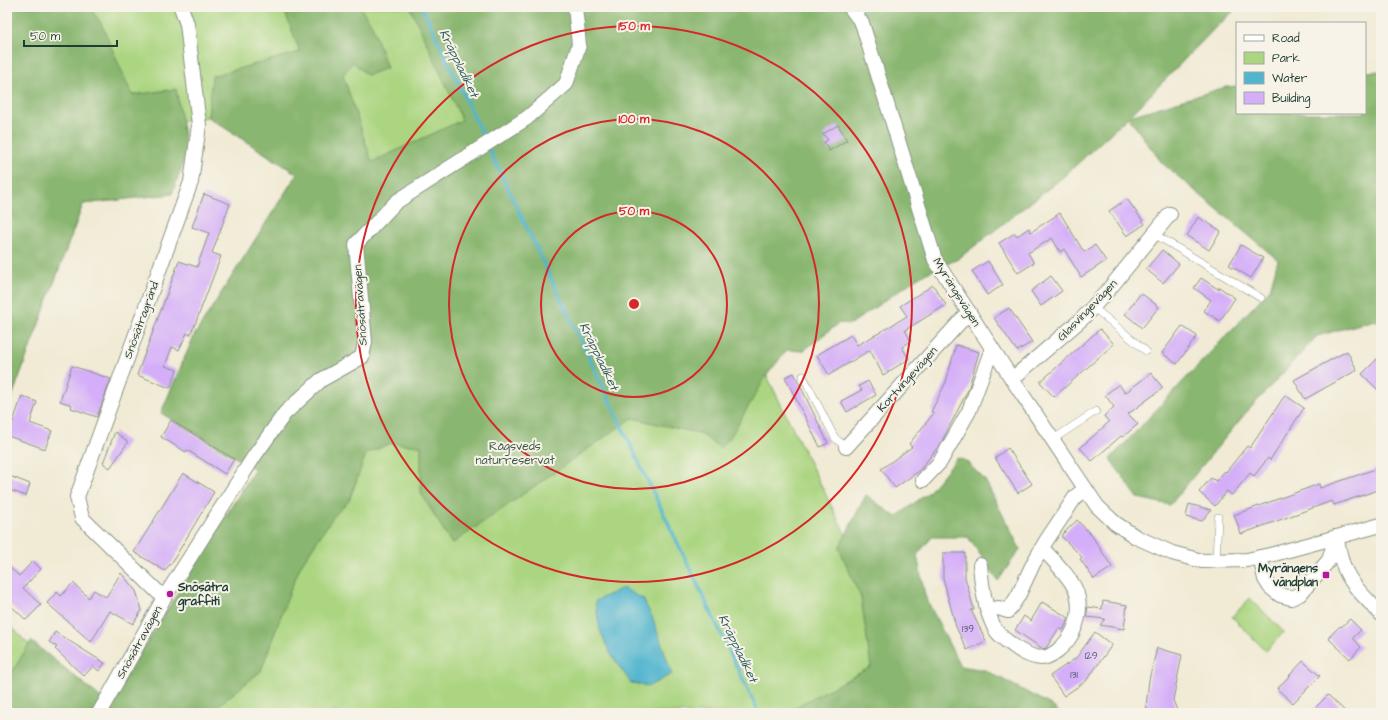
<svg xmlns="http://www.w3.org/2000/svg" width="1388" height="720" font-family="'Architects Daughter',sans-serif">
  <rect width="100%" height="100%" fill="#f7f3e8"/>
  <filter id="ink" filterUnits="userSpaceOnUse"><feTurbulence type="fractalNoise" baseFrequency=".025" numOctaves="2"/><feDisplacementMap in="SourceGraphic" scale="8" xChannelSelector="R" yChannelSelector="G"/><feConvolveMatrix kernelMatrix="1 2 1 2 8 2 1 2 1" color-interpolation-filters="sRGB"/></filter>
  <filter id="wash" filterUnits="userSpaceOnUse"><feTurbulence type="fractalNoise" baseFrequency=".012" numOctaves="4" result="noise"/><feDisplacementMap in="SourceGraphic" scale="16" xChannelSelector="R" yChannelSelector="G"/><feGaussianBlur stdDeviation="0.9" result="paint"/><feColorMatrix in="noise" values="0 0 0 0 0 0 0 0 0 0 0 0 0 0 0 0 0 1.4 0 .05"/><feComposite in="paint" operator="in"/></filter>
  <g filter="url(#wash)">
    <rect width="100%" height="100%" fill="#f1ebd5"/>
    <g fill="#acd581" stroke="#66895a">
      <path d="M7 7H584L934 713H7V622L27 643 109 704 255 469 161 413 194 336 297 174 208 117 113 131 120 200 83 204 7 410Z"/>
      <path d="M1250 598 1284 632 1266 651 1232 617Z"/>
    </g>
    <g fill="#89b66f" stroke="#547a52">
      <path d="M7 7H89L101 23 132 95 176 89 187 153 172 194 83 204 7 410Z"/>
      <path d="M283 7H360L372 25 387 68 367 75 353 62 343 75 372 162 462 120 410 7H1238L1215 28 1130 116 1226 87 1237 86V113H1365V72L1381 71V326L1375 320 1317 336 1244 415 1170 505 1138 498 1110 459 1270 289 1278 260 1162 163 1128 117 1062 178 958 259 920 276 851 324 839 323 803 351 787 350 767 375 729 439 720 448 701 434 632 418 452 544 421 493V446L391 443 366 454 349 501 333 517 301 565 290 591 261 671 209 713H21L7 701V680L31 641 109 704 255 469 161 413 194 336 297 174 208 117 212 76 300 52Z"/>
      <path d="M957 458 966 461 985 480 1020 549 998 581 968 537H932L917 555 925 596 960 666 985 670 1051 705 1060 713H784L871 667 861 598 839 548 866 495 896 517 929 492Z"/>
    </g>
    <path fill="#51b5cf" stroke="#387982" d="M623 588 643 599 653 619 672 674 649 686 631 683 610 653 600 630 595 601Z"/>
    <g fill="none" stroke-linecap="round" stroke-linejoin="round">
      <g stroke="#51b5cf" stroke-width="3.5">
        <path d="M422 7 485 140"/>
        <path d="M488 147 759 713"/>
      </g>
    </g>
    <g id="blocks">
      <g fill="#d4aef9">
        <path d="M838 125 847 140 829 151 824 142 828 140 823 134Z"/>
        <path d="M204 194 230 204 212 253 221 256 196 322 190 335 187 333 179 350 172 347 165 366 177 370 170 388 137 375 179 261 197 267 209 233 192 227Z"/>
        <path d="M1127 199 1145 224 1127 236 1109 211Z"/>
        <path d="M1060 213 1084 252 1095 245 1106 261 1081 277 1064 249 1060 252 1052 238 1028 253 1034 263 1018 273 999 243 1015 233 1017 236 1029 228 1031 232Z"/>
        <path d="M1198 217 1221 231 1209 250 1187 236Z"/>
        <path d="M1241 245 1263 258 1251 278 1229 265Z"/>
        <path d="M1162 250 1179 264 1163 283 1146 269Z"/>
        <path d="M988 261 1003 285 987 295 972 271Z"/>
        <path d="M1051 276 1062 291 1041 306 1031 291Z"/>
        <path d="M1201 278 1218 289 1219 287 1235 298 1220 321 1204 311 1211 300 1194 288Z"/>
        <path d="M933 285 946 305 905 330 911 341 902 347 909 359 883 375 870 350 829 375 817 355 851 335 857 345 879 333 907 316 900 306Z"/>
        <path d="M1141 293 1159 307 1142 328 1125 314Z"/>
        <path d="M1009 308 1032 342 1017 351 994 318Z"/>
        <path d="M1182 326 1197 336 1177 364 1162 353Z"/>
        <path d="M1100 329 1114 344 1054 397 1040 382Z"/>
        <path d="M956 345 979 352 968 390 941 443 919 471 895 488 881 469 912 447 909 444 934 413 931 412 946 382Z"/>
        <path d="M1347 351 1357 370 1305 399 1294 380Z"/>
        <path d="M1381 355V393L1362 374Z"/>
        <path d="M72 366 111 379 97 417 71 408 72 405 60 401Z"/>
        <path d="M794 373 828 443 820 447 785 377Z"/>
        <path d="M1151 373 1163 388 1128 414 1138 424 1123 437 1121 436 1092 461 1080 448 1109 422 1104 416 1114 407 1105 395 1119 384 1125 393Z"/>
        <path d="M868 381 876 395 847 412 841 401 862 390 859 386Z"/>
        <path d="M1285 395 1304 408 1270 460 1268 458 1254 476 1250 473 1232 495 1227 491 1215 506 1199 492 1211 478 1216 481 1225 471 1226 472 1247 446 1250 448Z"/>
        <path d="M22 396 37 402 30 423 52 431 45 449 8 436Z"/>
        <path d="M171 420 234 459 225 474 187 450 186 452 161 437Z"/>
        <path d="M115 432 128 442 110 468 103 463Z"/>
        <path d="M1008 448 1032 484 1018 493 995 458Z"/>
        <path d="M1381 467V489L1334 505 1332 501 1241 534 1234 515 1319 484 1320 488Z"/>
        <path d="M183 473 214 492 171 564H170L165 571 134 552Z"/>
        <path d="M7 475 30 484 26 496 7 489Z"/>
        <path d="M1189 504 1211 510 1202 521 1186 517Z"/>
        <path d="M1077 520 1092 536 1112 567 1094 579 1080 559 1082 557 1061 536Z"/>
        <path d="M943 553H965V577L974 610H971L986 641 967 650 956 627 943 578Z"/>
        <path d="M33 561 41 569 23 588 41 605 26 620 7 602V565L19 576Z"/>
        <path d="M121 573 136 591 142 610 133 624 110 611 91 642 47 603 57 592 61 596 73 583 89 598 94 590 106 597Z"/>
        <path d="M1103 601 1127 605 1124 629 1100 625 1105 619 1086 617 1088 607 1102 609Z"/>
        <path d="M1042 602 1069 618 1063 630 1059 628 1046 648 1043 649 1015 630 1024 616 1031 621Z"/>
        <path d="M1350 619 1361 630 1353 638 1361 647 1350 659 1328 638 1340 626 1341 627Z"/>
        <path d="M55 632 90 654 105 663 99 671 93 666 84 676 55 649 57 647 49 642Z"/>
        <path d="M1095 632 1112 645 1086 681 1064 696 1050 676 1076 658Z"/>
        <path d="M1157 648 1182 655 1173 700 1178 713H1149L1146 706 1149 680Z"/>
        <path d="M1303 661 1320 676 1293 703 1277 689Z"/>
        <path d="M1328 695 1347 713H1310Z"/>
      </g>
    </g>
  </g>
  <g filter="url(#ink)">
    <use href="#blocks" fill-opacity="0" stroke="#889484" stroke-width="1"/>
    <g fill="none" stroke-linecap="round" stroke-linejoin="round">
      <defs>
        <g id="service">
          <path d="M1154 234 1261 298"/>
          <path d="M1093 307 1146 351"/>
          <path d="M803 376 835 438 846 447"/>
          <path d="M1052 440 1096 411"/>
          <path d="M1216 561 1218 517"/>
        </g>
        <g id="minor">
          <path d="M850 7 862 23 935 260 1012 379 1097 506 1115 523 1136 537 1172 553 1202 561 1247 560 1274 554 1381 525"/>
          <path d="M1012 379 1083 318 1110 288 1170 214"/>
          <path d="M846 447 969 312"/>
          <path d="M923 480 940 462 969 411 992 349"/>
          <path d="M1336 537C1339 547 1340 558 1344 567 1351 586 1368 600 1381 614"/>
          <path d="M1260 557 1265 579 1270 587 1280 595 1291 598 1300 594 1329 560 1336 537"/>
          <path d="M980 565C982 587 985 610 995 629 999 635 1005 640 1011 644 1020 651 1029 657 1041 658 1046 658 1053 654 1057 651 1074 638 1083 615 1077 594 1073 579 1052 559 1042 548"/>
          <path d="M164 598 82 518 77 497 191 182 199 125 187 24 181 7"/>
          <path d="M988 610 998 608 1008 611 1018 596 1033 564 1046 541 1076 496 1085 489"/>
          <path d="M99 713 164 598 255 455 285 413 321 380 362 357 365 342 356 244 396 202 527 118 566 84 579 45 575 7"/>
        </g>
      </defs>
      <use href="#service" stroke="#889484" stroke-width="8"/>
      <use href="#minor" stroke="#889484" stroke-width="16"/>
      <use href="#service" stroke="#fff" stroke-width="7"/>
      <use href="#minor" stroke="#fff" stroke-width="14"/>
    </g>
  </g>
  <g fill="none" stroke="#d62828" stroke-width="2">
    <circle cx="634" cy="304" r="93"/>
    <circle cx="634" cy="304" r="185"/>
    <circle cx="634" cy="304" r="278"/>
  </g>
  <g fill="#b5179e" stroke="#f7f3e8" stroke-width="1.5">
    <rect x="1322" y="571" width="8" height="8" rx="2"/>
    <circle cx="170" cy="594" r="4"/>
  </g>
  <g text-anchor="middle" stroke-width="4" stroke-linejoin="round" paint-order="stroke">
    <g font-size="10" fill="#4c5965">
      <text x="968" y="632">139</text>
      <text x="1091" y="659">129</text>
      <text x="1074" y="678">131</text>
    </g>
    <g font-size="12" fill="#1f3d34" stroke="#f7f3e8">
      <text transform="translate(957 292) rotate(58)" y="4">Myrängsvägen</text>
      <text transform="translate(360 305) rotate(-94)" y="4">Snösätravägen</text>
      <text transform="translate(1087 310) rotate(-46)" y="4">Glasvingevägen</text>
      <text transform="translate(141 320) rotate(-70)" y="4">Snösätragränd</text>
      <text transform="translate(907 379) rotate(-48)" y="4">Kortvingevägen</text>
      <text transform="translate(139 642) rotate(-61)" y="4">Snösätravägen</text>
    </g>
    <g font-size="12" fill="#3b5b43" stroke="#f7f3e8">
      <text x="515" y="450">Rågsveds<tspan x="515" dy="14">naturreservat</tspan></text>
    </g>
    <g font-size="12" font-weight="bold" fill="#1f3d34" stroke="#f7f3e8" text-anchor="end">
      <text x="1318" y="572">Myrängens<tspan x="1318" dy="14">vändplan</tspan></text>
      <text x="178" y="591" text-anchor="start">Snösätra<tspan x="178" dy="14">graffiti</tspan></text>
    </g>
    <g font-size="13" font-style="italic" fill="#2c5b5b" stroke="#f7f3e8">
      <text transform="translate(460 63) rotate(64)" y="5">Kräppladiket</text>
      <text transform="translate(600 356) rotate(64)" y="5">Kräppladiket</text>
      <text transform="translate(739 648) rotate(64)" y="5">Kräppladiket</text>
    </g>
  </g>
  <circle cx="634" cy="304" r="6" fill="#d62828" stroke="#f7f3e8" stroke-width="2"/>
  <g font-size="12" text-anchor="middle" font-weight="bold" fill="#d62828" stroke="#f7f3e8" stroke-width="4" stroke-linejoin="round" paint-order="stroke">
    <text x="634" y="30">150 m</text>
    <text x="634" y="123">100 m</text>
    <text x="634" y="215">50 m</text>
  </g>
  <rect width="1388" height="720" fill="none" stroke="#f7f3e8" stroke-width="24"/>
  <rect x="1236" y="22" width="130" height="92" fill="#f7f3e8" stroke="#a1aaa0"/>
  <rect x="1244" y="35" width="20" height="6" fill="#ffffff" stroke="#a1aaa0"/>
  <text x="1272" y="42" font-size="12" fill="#1f3d34">Road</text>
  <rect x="1244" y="52" width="20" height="12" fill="#acd581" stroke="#a1aaa0"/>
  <text x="1272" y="62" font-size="12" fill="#1f3d34">Park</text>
  <rect x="1244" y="72" width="20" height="12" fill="#51b5cf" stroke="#a1aaa0"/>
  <text x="1272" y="82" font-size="12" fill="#1f3d34">Water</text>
  <rect x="1244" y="92" width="20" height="12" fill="#d4aef9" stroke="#a1aaa0"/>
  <text x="1272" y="102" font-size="12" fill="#1f3d34">Building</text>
  <path d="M24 40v6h93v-6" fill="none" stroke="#1f3d34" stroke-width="2"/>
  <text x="30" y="40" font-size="12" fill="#1f3d34" stroke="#f7f3e8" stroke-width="3" paint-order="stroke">50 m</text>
</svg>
